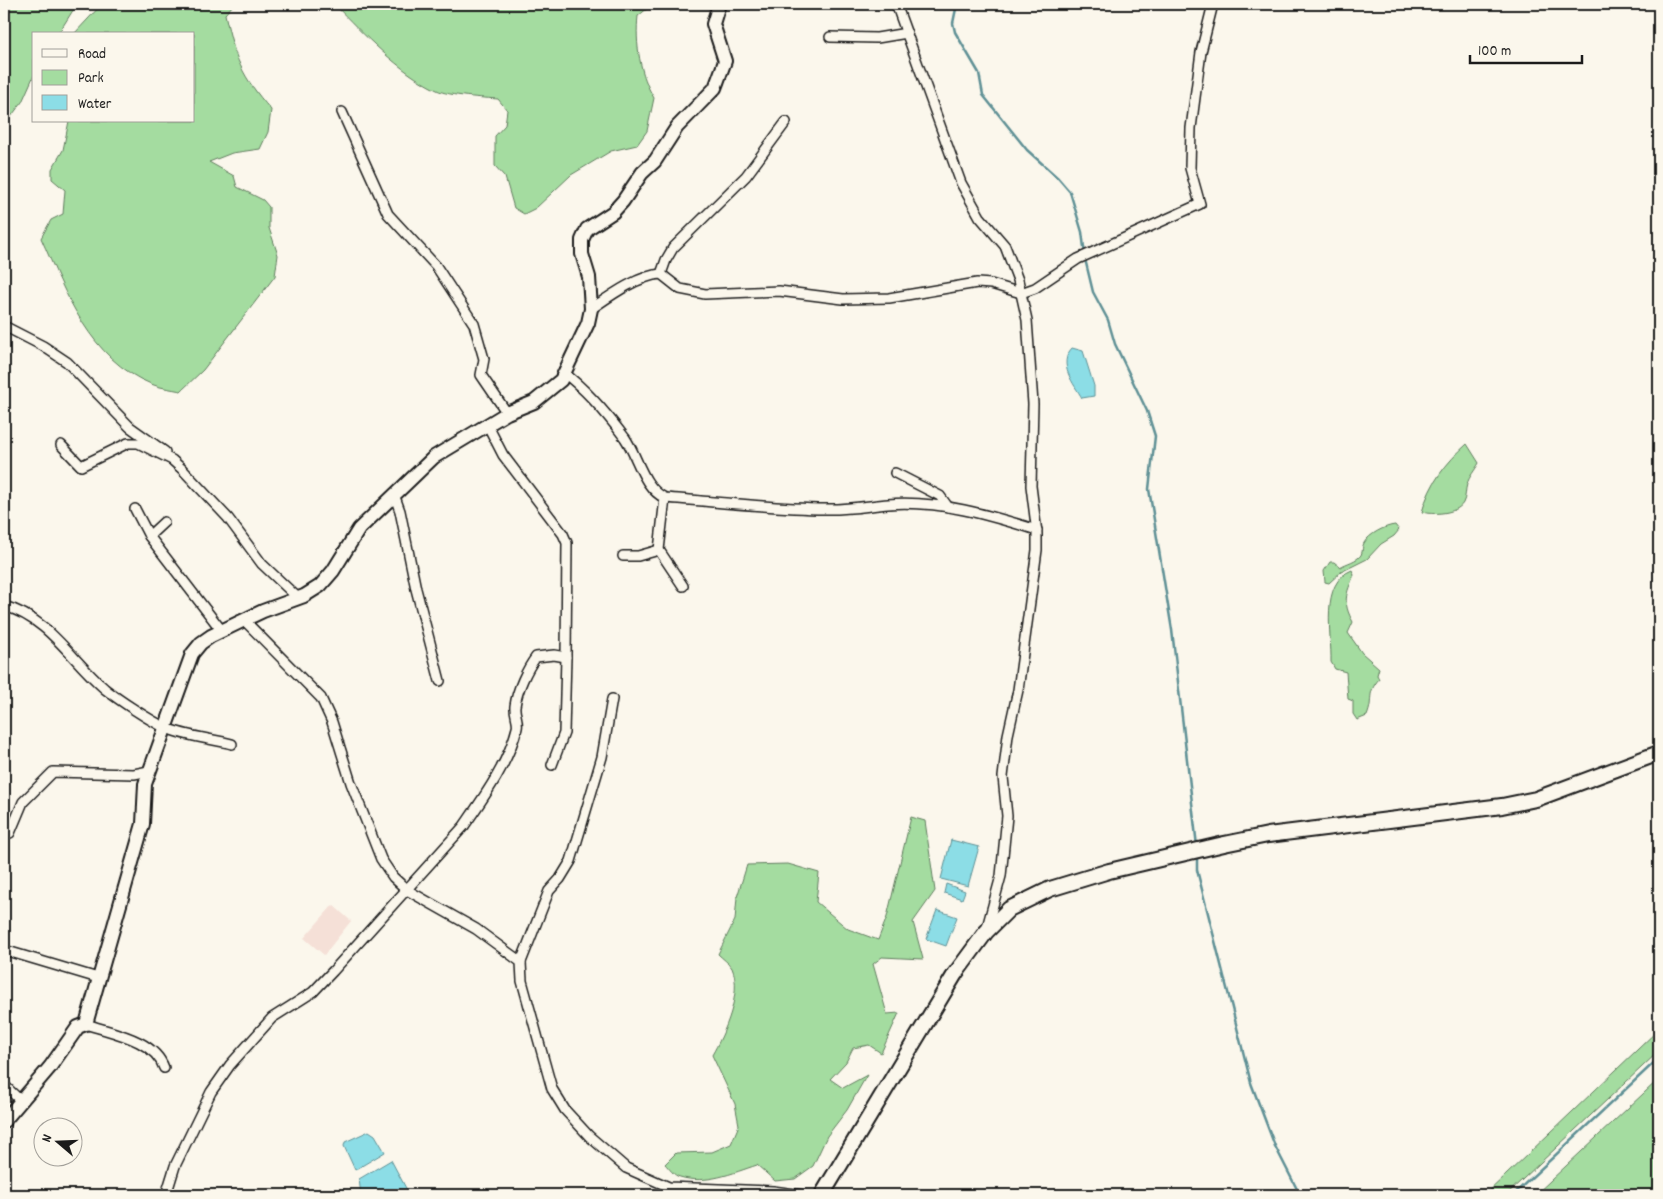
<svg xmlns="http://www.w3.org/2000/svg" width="1663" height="1199" font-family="Dekko,sans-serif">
  <rect width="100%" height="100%" fill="#fbf7ec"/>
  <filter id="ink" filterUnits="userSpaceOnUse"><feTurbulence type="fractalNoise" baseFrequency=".02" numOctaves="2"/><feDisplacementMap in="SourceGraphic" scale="10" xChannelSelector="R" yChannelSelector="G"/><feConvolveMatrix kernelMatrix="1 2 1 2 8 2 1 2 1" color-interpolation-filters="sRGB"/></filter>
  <g filter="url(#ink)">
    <path fill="#f5e0d7" d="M333 905 351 921 324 955 304 938Z"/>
    <g fill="#a4dca0" stroke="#607c5e">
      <path d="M4 4H77L58 34H34V75L22 102 4 126Z"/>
      <path d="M102 4H234L225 14C235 59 241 75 271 110L268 132 260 149 232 153 209 162 234 176 237 187 263 200 269 207V228L278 255 275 276 203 370 181 391C172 389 160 388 151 384 90 359 66 294 41 238L51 220 63 214 65 190 52 179V169L63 150 69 121H194V34H74Z"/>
      <path d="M334 4H653L638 16C635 43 640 75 654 98L647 131 637 145 611 151 571 175 536 208 524 214 514 208 505 177 495 166V136L505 125 507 110 498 99C485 98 448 96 437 90 399 72 363 34 334 4Z"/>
      <path d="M1467 444 1479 463C1475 470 1469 477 1467 484 1465 490 1466 498 1463 503 1457 514 1432 515 1422 512 1430 483 1446 463 1467 444Z"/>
      <path d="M1395 525 1399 530 1394 536 1381 544 1367 559 1341 572 1329 583 1325 582 1324 571 1330 562H1334L1340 567C1346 563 1357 561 1361 555 1363 551 1362 546 1364 543 1369 534 1385 526 1395 525Z"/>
      <path d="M1352 570 1354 575C1346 594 1342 602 1353 622L1348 633 1362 653 1379 668 1377 675 1379 679C1366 694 1374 699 1367 716L1357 720 1353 714V701L1348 699 1346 672 1335 669 1331 662C1332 634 1319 583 1352 570Z"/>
      <path d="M911 817 925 821 935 891 913 922 923 959 882 957 873 964 887 1014 899 1013 881 1053 869 1045 853 1048 846 1062 830 1079 843 1088 867 1075 847 1110 827 1136 813 1166 795 1179 775 1181 757 1165C733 1173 705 1185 680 1177 674 1176 669 1168 665 1164L676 1153 712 1152 731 1144 739 1125 735 1104 712 1055C724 1034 743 993 732 968 729 963 722 958 718 954L735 920 737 897 747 865 788 864 819 873 816 902 848 929 878 940 887 917Z"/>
      <path d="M1659 1029V1051L1506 1195H1485Z"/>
      <path d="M1659 1079V1195H1535Z"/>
    </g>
    <g fill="#8cdde6" stroke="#5f9095">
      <path d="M1072 348 1083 351 1094 386V396L1082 398C1074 384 1057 364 1072 348Z"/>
      <path d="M951 840 979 847 968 886 941 879Z"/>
      <path d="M946 884 965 891 962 899 944 893Z"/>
      <path d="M937 910 957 917 946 946 926 939Z"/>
      <path d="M369 1131 375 1135 385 1152 355 1170 344 1146 345 1142Z"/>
      <path d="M391 1160 408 1192 407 1195H361L359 1179Z"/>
    </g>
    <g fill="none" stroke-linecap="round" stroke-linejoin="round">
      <g stroke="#5f9095" stroke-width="2.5">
        <path d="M957 4 953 23 955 32 979 73 983 95 1027 150 1058 178 1070 192 1082 232 1086 263 1093 292 1108 320 1115 344 1147 411 1155 436 1149 489 1172 630 1197 846"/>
        <path d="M1197 854V870L1251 1083 1275 1146 1300 1195"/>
        <path d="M1513 1195 1659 1058"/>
      </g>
      <defs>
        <g id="street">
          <path d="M896 4 961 183 980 217 1005 246 1018 280 1027 320 1033 404 1031 486 1037 533V550L1018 690 1008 735 1003 777 1007 816 1001 876 986 931"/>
          <path d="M830 37 877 38 907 33"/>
          <path d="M342 112 388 214 436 266 474 324 484 359 481 375 507 413"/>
          <path d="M661 274 666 260 673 248 746 176 786 122"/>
          <path d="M591 309C610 296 637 276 661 274L680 289 705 294 779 291 843 299 889 298 977 283 991 284 1021 293 1035 288 1078 259 1200 204 1190 168 1191 128 1201 52 1213 4"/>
          <path d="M4 326 43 346 67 362 130 427 165 452"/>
          <path d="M564 373C588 391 607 414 625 438 638 457 643 488 665 498 718 502 771 508 824 509 846 510 867 506 888 504 939 500 989 515 1037 530"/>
          <path d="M61 445 81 466 128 443H138L172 460 182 469 228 518 262 564 298 598"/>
          <path d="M895 473 940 496 948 507"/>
          <path d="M395 497 400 511 416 589 440 681"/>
          <path d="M665 498 659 550 683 586"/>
          <path d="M135 509 149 536 222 631"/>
          <path d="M149 536 164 522"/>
          <path d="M623 556H638L659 550"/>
          <path d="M4 606C50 619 70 659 105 689 119 700 149 720 166 728 184 736 213 739 232 744"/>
          <path d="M244 620 321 698 332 722 351 783 381 859 393 877 407 890 476 929 521 962 522 981 552 1089 565 1110 589 1136 626 1168 669 1187 773 1191 802 1195"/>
          <path d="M552 765 564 733 566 657"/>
          <path d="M10 833 23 802 53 772 134 774 149 771"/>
          <path d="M4 950 98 978"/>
          <path d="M521 962 549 891 560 879 571 861 602 757 612 699"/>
          <path d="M86 1024C112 1033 154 1039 164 1068"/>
          <path d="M4 1085 22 1102"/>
          <path d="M166 1195 175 1166 211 1092 230 1065 272 1018 313 992 333 971 464 826C484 797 508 764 517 728 519 721 514 713 515 706 517 690 527 669 536 657L554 655 566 657 567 543 563 534 503 455 487 424"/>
        </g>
        <path id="secondary" d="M4 1121 50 1067 78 1027 86 1024 143 824 145 784 192 654 201 643 211 636 263 611 304 596 320 586 333 571 359 529 434 457 507 413 534 402 561 380 588 323 591 309 589 277 582 254V240L587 229 613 212 623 201 642 173 655 161 677 127 715 88 725 61 713 24 719 4"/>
        <path id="primary" d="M822 1195 955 974 986 932 1009 909 1050 889 1109 871 1224 844 1268 835 1502 806 1536 799 1659 753"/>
      </defs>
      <use href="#street" stroke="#1c1c1c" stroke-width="12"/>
      <use href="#secondary" stroke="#1c1c1c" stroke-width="16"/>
      <use href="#primary" stroke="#1c1c1c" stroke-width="18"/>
      <use href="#street" stroke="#fbf7ec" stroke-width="9"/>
      <use href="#secondary" stroke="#fbf7ec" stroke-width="12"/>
      <use href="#primary" stroke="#fbf7ec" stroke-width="14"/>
    </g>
  </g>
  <rect width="1663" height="1199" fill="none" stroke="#fbf7ec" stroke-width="20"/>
  <rect x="10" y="10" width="1643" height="1179" fill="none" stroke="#1c1c1c" stroke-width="2" filter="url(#ink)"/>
  <rect x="32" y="32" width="162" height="90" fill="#fbf7ec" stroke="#a29f99"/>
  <rect x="42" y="49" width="25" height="8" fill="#fbf7ec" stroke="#a29f99"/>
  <text x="78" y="58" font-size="15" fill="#1c1c1c">Road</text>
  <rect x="42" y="70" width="25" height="15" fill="#a4dca0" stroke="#a29f99"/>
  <text x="78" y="82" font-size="15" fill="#1c1c1c">Park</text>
  <rect x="42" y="95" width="25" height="15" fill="#8cdde6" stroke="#a29f99"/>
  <text x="78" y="108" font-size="15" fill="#1c1c1c">Water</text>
  <g transform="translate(58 1142) rotate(289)"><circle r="24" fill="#fbf7ec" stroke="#a29f99"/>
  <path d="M0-4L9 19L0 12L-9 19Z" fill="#1c1c1c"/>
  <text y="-8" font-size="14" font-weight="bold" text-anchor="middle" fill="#1c1c1c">N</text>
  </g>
  <path d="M1470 55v8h112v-8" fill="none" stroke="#1c1c1c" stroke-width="2.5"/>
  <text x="1478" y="55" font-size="15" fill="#1c1c1c" stroke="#fbf7ec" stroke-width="4" paint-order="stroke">100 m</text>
</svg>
